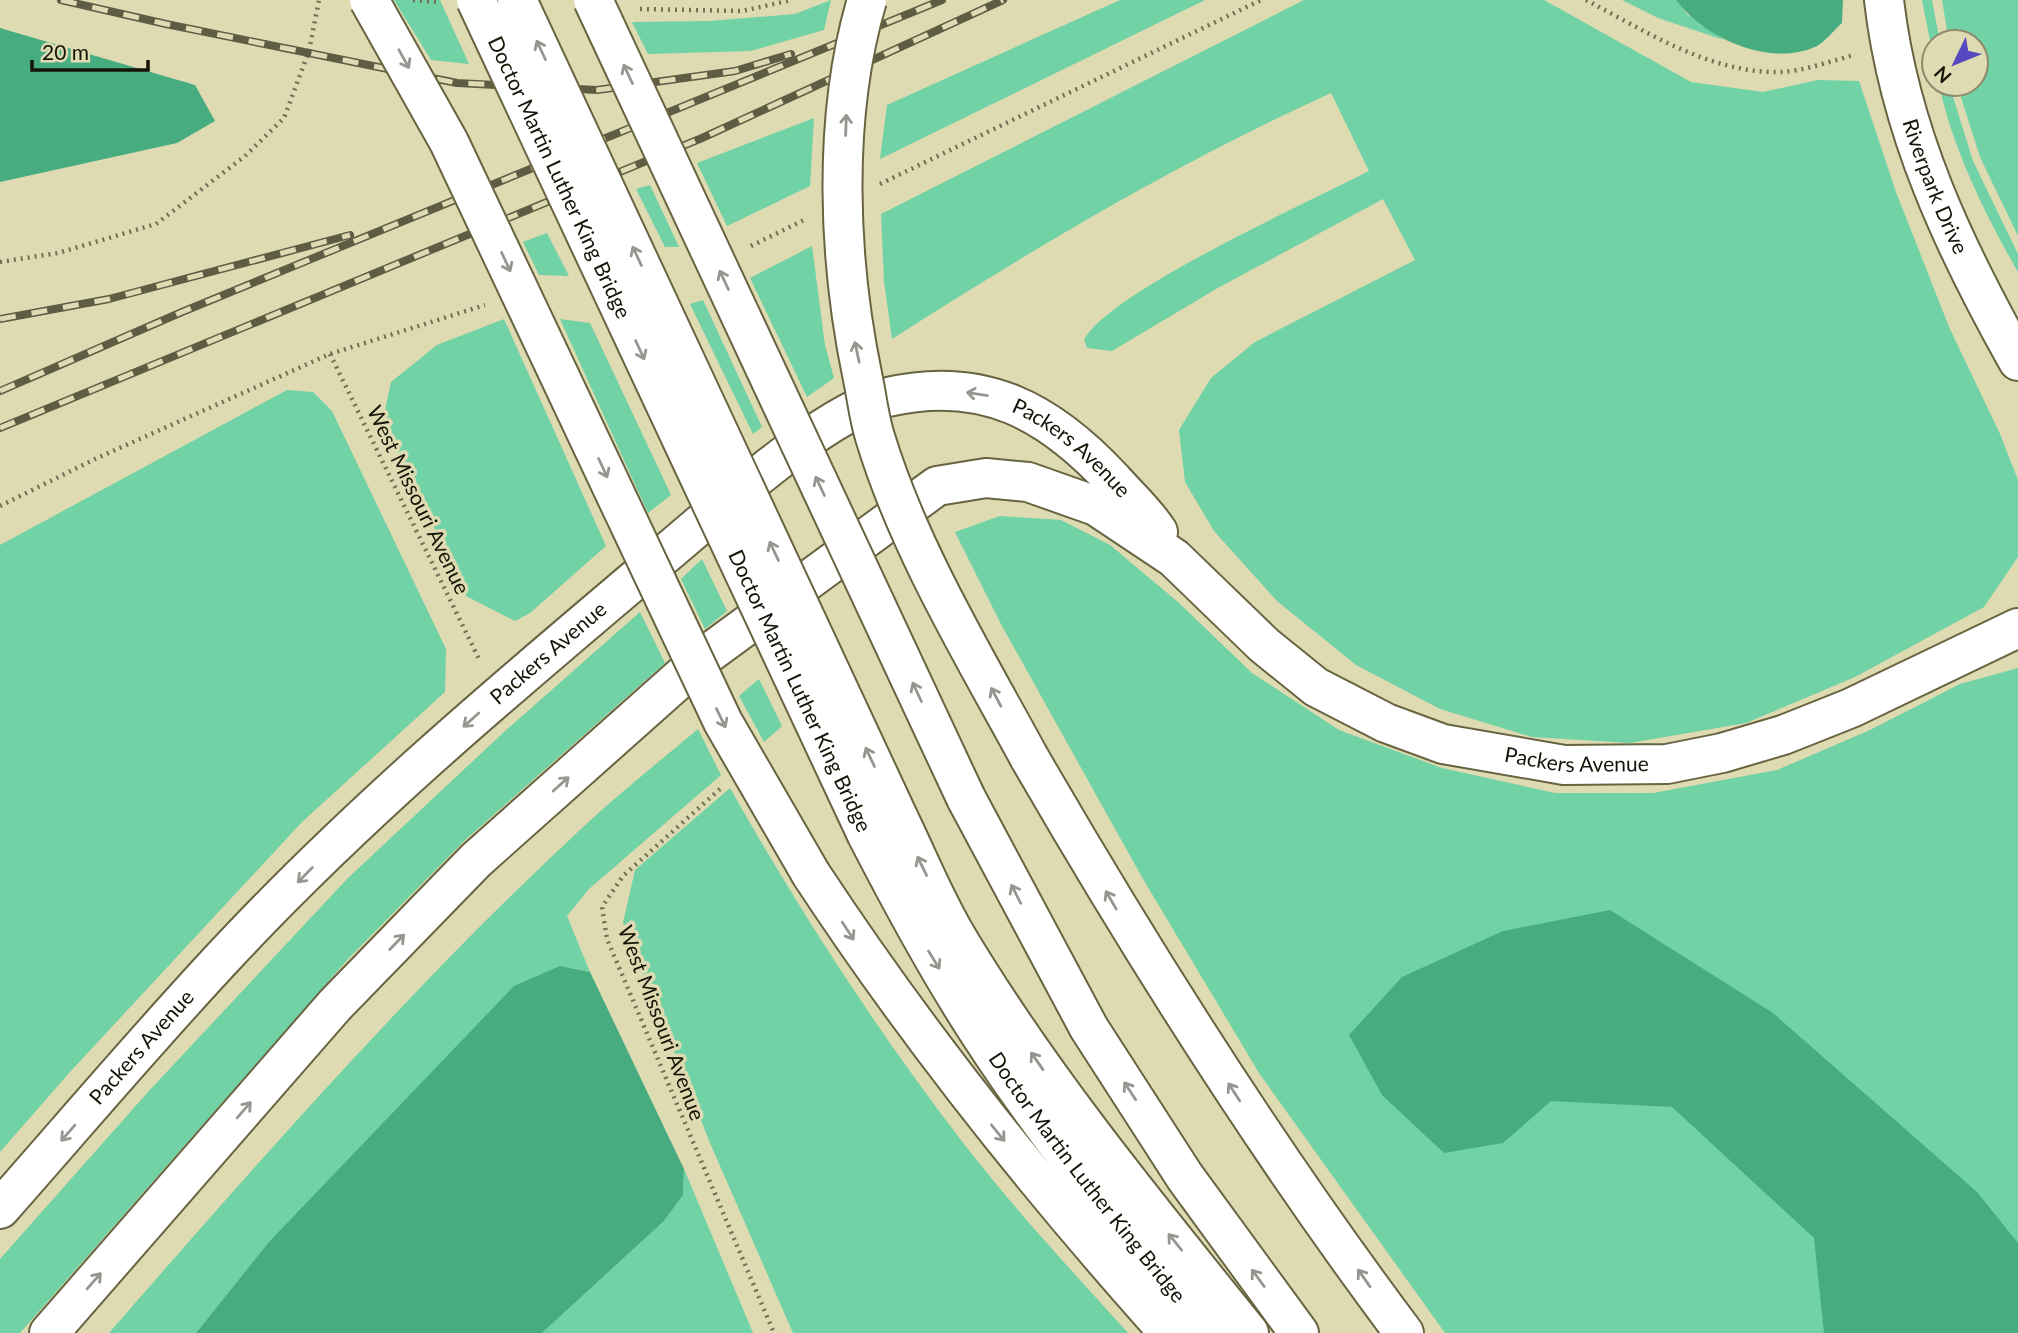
<svg xmlns="http://www.w3.org/2000/svg" width="2018" height="1333" font-family="Lato,sans-serif">
  <rect width="100%" height="100%" fill="#dedab2"/>
  <g fill="#70d2a5">
    <path d="M394 0H440L469 64 431 60Z"/>
    <path d="M831 0 824 30 751 51 648 54 632 22 709 21 795 14Z"/>
    <path d="M1120 0H1205L880 159 887 105Z"/>
    <path d="M1304 0H1544L1691 82 1763 92 1818 80 1859 81 1896 192 1949 327 2000 434 2018 480V557L1984 607 1855 677 1746 723 1630 743 1532 737 1440 709 1356 665 1277 601 1214 531 1185 482 1179 430 1211 378 1255 342 1415 260 1383 199 1216 289 1112 351 1087 348 1084 340C1107 293 1313 200 1369 171L1331 93C1177 163 1034 248 892 339L884 282 881 214Z"/>
    <path d="M1622 0H1676L1687 14 1724 40 1658 18Z"/>
    <path d="M1922 0H1932L1940 42H1934V61Z"/>
    <path d="M1942 0H2018V236L1980 157 1959 91 1958 84H1976V42H1949Z"/>
    <path d="M1939 84H1949L1973 161 2018 254V272C1985 214 1953 150 1939 84Z"/>
    <path d="M814 118 810 186 727 226 697 163Z"/>
    <path d="M650 185 679 247H665L636 189Z"/>
    <path d="M547 233 569 276 539 275 523 242Z"/>
    <path d="M812 246 825 345 834 378 807 397 750 278Z"/>
    <path d="M703 300 762 427 753 434 690 304Z"/>
    <path d="M504 319 606 546 530 613 515 621 466 596 383 420 391 382 437 345Z"/>
    <path d="M560 319 590 323 671 495 648 513Z"/>
    <path d="M287 390 313 392 332 411 446 649 445 692 302 822 70 1072 0 1152V545Z"/>
    <path d="M1000 516 1061 520 1110 545 1178 602 1252 673 1339 730 1442 768 1555 793H1653L1777 770 1870 730 1960 684 2018 668V1333H1445L1259 1073 1143 879 1002 626 955 532Z"/>
    <path d="M702 559 727 611 705 629 681 579Z"/>
    <path d="M640 612 665 663 464 841 348 959 20 1333H0V1259L148 1092 348 878 504 732Z"/>
    <path d="M759 679 782 726 764 742 739 696Z"/>
    <path d="M698 729 721 775 589 889 567 916 590 972 560 966 268 1243 196 1333H109C260 1160 412 986 581 829 618 794 659 762 698 729Z"/>
    <path d="M730 788C800 912 877 1031 964 1144 1015 1210 1072 1271 1128 1333H793L710 1143 623 923 635 870Z"/>
    <path d="M684 1169 753 1333H542L664 1221 683 1195Z"/>
  </g>
  <g fill="#47ad81">
    <path d="M1676 0H1843L1842 23C1834 30 1826 41 1817 46 1771 68 1705 39 1676 0Z"/>
    <path d="M0 28 195 85 215 121 177 143 0 182Z"/>
    <path d="M1610 910 1773 1013 1977 1192 2018 1243V1333H1824L1814 1238 1672 1107 1551 1101 1503 1143 1444 1153 1382 1095 1349 1035 1402 977 1503 931Z"/>
    <path d="M560 966 590 972 684 1169 683 1195 664 1221 542 1333H196L268 1243 514 986Z"/>
  </g>
  <g fill="none" stroke-linecap="round" stroke-linejoin="round">
    <defs>
      <g id="secondary">
        <path id="s1" d="M1884 0C1899 131 1954 247 2018 361"/>
        <path id="s2" d="M0 1209C76 1123 151 1034 230 950 364 807 514 682 663 556 716 512 824 412 888 397 983 375 1049 411 1113 480 1128 497 1146 513 1158 532"/>
        <path id="s3" d="M49 1333 335 1005 476 860 705 656 937 486 986 478 1028 482 1096 506 1174 558 1264 645 1316 687 1386 723 1443 744 1564 765 1667 764 1722 753 1783 735 1851 708 2018 628"/>
      </g>
      <g id="primary">
        <path d="M899 819C918 858 935 901 958 939 1042 1079 1146 1205 1249 1333"/>
        <path id="s4" d="M867 835C902 903 938 970 980 1034 1048 1139 1129 1236 1208 1333"/>
      </g>
      <g id="motorway">
        <path d="M1029 757C1144 956 1266 1149 1404 1333"/>
        <path d="M966 798 1089 1028 1185 1177 1299 1333"/>
        <path d="M811 874C918 1037 1039 1188 1169 1333"/>
      </g>
    </defs>
    <use href="#secondary" stroke="#686441" stroke-width="42"/>
    <use href="#primary" stroke="#686441" stroke-width="42"/>
    <use href="#motorway" stroke="#686441" stroke-width="42"/>
    <g stroke="#716f55" stroke-width="4.5" stroke-dasharray="2 5" stroke-linecap="butt">
      <path d="M413 0 439 2"/>
      <path d="M1586 0C1645 31 1711 74 1781 72 1804 71 1831 61 1854 55"/>
      <path d="M640 9 742 11 792 0"/>
      <path d="M880 184 1261 0"/>
      <path d="M751 246 806 219"/>
      <path d="M0 262 58 253 156 224 245 156 284 118 309 51 319 0"/>
      <path d="M330 354 480 661"/>
      <path d="M0 506 95 459 330 354 485 305"/>
      <path d="M720 789 623 876 602 907 607 939 774 1333"/>
    </g>
    <use href="#secondary" stroke="#fff" stroke-width="38"/>
    <use href="#primary" stroke="#fff" stroke-width="38"/>
    <use href="#motorway" stroke="#fff" stroke-width="38"/>
    <defs>
      <g id="rail">
        <path d="M61 0 166 24 457 83 597 90 735 71 791 54"/>
        <path d="M0 319 109 299 350 235"/>
        <path d="M0 391 182 312 942 0"/>
        <path d="M0 428 702 138 1003 0"/>
      </g>
    </defs>
    <use href="#rail" stroke="#5f5c44" stroke-width="8"/>
    <use href="#rail" stroke="#dedab2" stroke-width="5" stroke-dasharray="16" stroke-linecap="butt"/>
    <defs>
      <g id="primary-bridge">
        <path id="s5" d="M476 0 867 835"/>
        <path d="M517 0 899 819"/>
      </g>
      <g id="motorway-bridge">
        <path d="M369 0 449 142 723 722 811 874"/>
        <path d="M593 0 966 798"/>
        <path d="M867 0C832 118 838 260 863 379 867 398 869 418 875 437 909 549 973 654 1029 757"/>
      </g>
    </defs>
    <use href="#primary-bridge" stroke="#686441" stroke-width="42" stroke-linecap="butt"/>
    <use href="#motorway-bridge" stroke="#686441" stroke-width="42" stroke-linecap="butt"/>
    <use href="#primary-bridge" stroke="#fff" stroke-width="38"/>
    <use href="#motorway-bridge" stroke="#fff" stroke-width="38"/>
  </g>
  <defs><path id="oneway-shaft" d="M-6 0H5M1.5-3L5.5 0L1.5 3" fill="none" stroke-width="1.6" stroke-linecap="round" stroke-linejoin="round" transform="scale(1.75)"/></defs>
  <g stroke="#96958f">
    <use href="#oneway-shaft" transform="translate(541 50) rotate(-115)"/>
    <use href="#oneway-shaft" transform="translate(404 59) rotate(61)"/>
    <use href="#oneway-shaft" transform="translate(628 74) rotate(-115)"/>
    <use href="#oneway-shaft" transform="translate(846 125) rotate(-88)"/>
    <use href="#oneway-shaft" transform="translate(637 256) rotate(-115)"/>
    <use href="#oneway-shaft" transform="translate(506 262) rotate(65)"/>
    <use href="#oneway-shaft" transform="translate(724 280) rotate(-115)"/>
    <use href="#oneway-shaft" transform="translate(640 350) rotate(65)"/>
    <use href="#oneway-shaft" transform="translate(857 352) rotate(-102)"/>
    <use href="#oneway-shaft" transform="translate(977 394) rotate(-171)"/>
    <use href="#oneway-shaft" transform="translate(603 468) rotate(65)"/>
    <use href="#oneway-shaft" transform="translate(820 486) rotate(-115)"/>
    <use href="#oneway-shaft" transform="translate(774 551) rotate(-115)"/>
    <use href="#oneway-shaft" transform="translate(917 692) rotate(-115)"/>
    <use href="#oneway-shaft" transform="translate(996 697) rotate(-118)"/>
    <use href="#oneway-shaft" transform="translate(721 718) rotate(64)"/>
    <use href="#oneway-shaft" transform="translate(471 720) rotate(138)"/>
    <use href="#oneway-shaft" transform="translate(870 757) rotate(-115)"/>
    <use href="#oneway-shaft" transform="translate(561 784) rotate(-42)"/>
    <use href="#oneway-shaft" transform="translate(922 866) rotate(-116)"/>
    <use href="#oneway-shaft" transform="translate(305 875) rotate(135)"/>
    <use href="#oneway-shaft" transform="translate(1016 894) rotate(-117)"/>
    <use href="#oneway-shaft" transform="translate(1111 900) rotate(-120)"/>
    <use href="#oneway-shaft" transform="translate(848 931) rotate(57)"/>
    <use href="#oneway-shaft" transform="translate(397 942) rotate(-46)"/>
    <use href="#oneway-shaft" transform="translate(934 960) rotate(58)"/>
    <use href="#oneway-shaft" transform="translate(1037 1061) rotate(-125)"/>
    <use href="#oneway-shaft" transform="translate(1130 1091) rotate(-123)"/>
    <use href="#oneway-shaft" transform="translate(1234 1092) rotate(-123)"/>
    <use href="#oneway-shaft" transform="translate(244 1110) rotate(-49)"/>
    <use href="#oneway-shaft" transform="translate(68 1133) rotate(131)"/>
    <use href="#oneway-shaft" transform="translate(998 1133) rotate(51)"/>
    <use href="#oneway-shaft" transform="translate(1175 1242) rotate(-129)"/>
    <use href="#oneway-shaft" transform="translate(1258 1278) rotate(-126)"/>
    <use href="#oneway-shaft" transform="translate(1364 1278) rotate(-125)"/>
    <use href="#oneway-shaft" transform="translate(94 1281) rotate(-49)"/>
  </g>
  <g text-anchor="middle" stroke-width="7" stroke-linejoin="round" paint-order="stroke">
    <g font-size="21" fill="#161406" stroke="#dedab2">
      <text dy="7" stroke="none"><textPath href="#s5" startOffset="196">Doctor Martin Luther King Bridge</textPath></text>
      <text dy="7" stroke="none"><textPath href="#s1" startOffset="194">Riverpark Drive</textPath></text>
      <text dy="7" stroke="none"><textPath href="#s2" startOffset="1410">Packers Avenue</textPath></text>
      <text transform="translate(418 500) rotate(64)" y="7">West Missouri Avenue</text>
      <text dy="7" stroke="none"><textPath href="#s2" startOffset="782">Packers Avenue</textPath></text>
      <text dy="7" stroke="none"><textPath href="#s5" startOffset="763">Doctor Martin Luther King Bridge</textPath></text>
      <text dy="7" stroke="none"><textPath href="#s3" startOffset="1956">Packers Avenue</textPath></text>
      <text transform="translate(661 1023) rotate(69)" y="7">West Missouri Avenue</text>
      <text dy="7" stroke="none"><textPath href="#s2" startOffset="215">Packers Avenue</textPath></text>
      <text dy="7" stroke="none"><textPath href="#s4" startOffset="408">Doctor Martin Luther King Bridge</textPath></text>
    </g>
  </g>
  <g transform="translate(1955 63) rotate(227)"><circle r="33" fill="#dedab2" stroke="#8e8b6d" stroke-width="2"/>
  <path d="M0-5L12 26L0 18L-12 26Z" fill="#574ac1"/>
  <text y="-10" font-size="19" font-weight="bold" text-anchor="middle" fill="#161406">N</text>
  </g>
  <path d="M32 60v10h116v-10" fill="none" stroke="#161406" stroke-width="3.5"/>
  <text x="42" y="60" font-size="21" fill="#161406" stroke="#dedab2" stroke-width="5" paint-order="stroke">20 m</text>
</svg>
